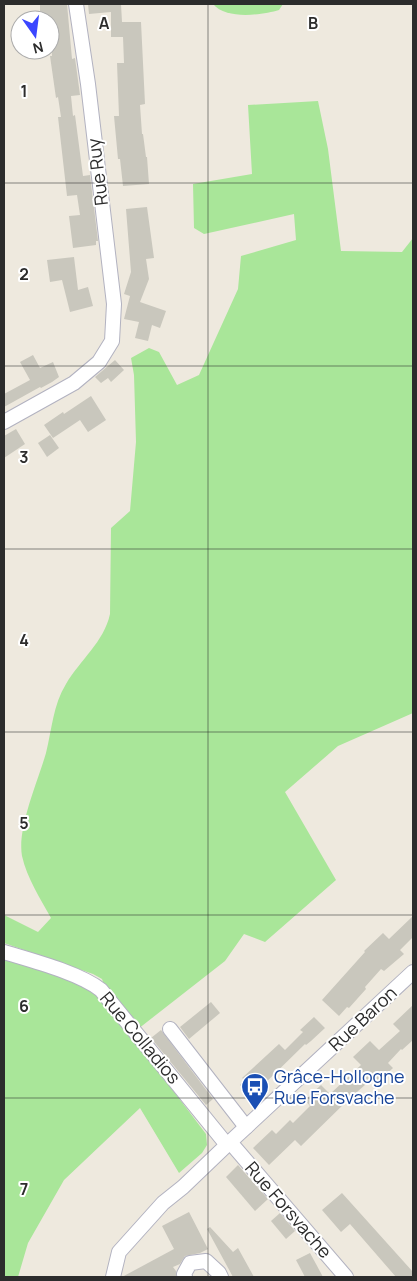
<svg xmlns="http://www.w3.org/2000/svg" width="417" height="1281" font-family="Manrope,sans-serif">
  <rect width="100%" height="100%" fill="#eee9de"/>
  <g fill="#a9e699">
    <path d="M213 4H283L279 10C262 15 226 20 213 4Z"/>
    <path d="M318 101 328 149 341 251 402 252 413 238V713L338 746 285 792 336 880 265 942 244 934 225 961 138 1029 105 987 102 979 93 974 4 943V915L38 932 51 918C40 898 27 878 22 856 17 828 38 781 46 753 52 729 53 705 66 684 80 660 104 642 110 614L111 528 130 511 136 442 134 375 131 358 149 348 159 352 177 385 199 375 238 289 241 256 296 240 294 214 204 234 194 228 193 184 252 174 248 105Z"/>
    <path d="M4 958 84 984 106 1002 206 1134 207 1145 202 1153 179 1173 140 1108 64 1180 28 1243 18 1277H4Z"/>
  </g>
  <g fill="#c9c7bd">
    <path d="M40 4H67L72 59 75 58 80 95 71 96 73 116 75 115 83 176 90 175 98 241H96V245L73 248 69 216 80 215 77 195 67 196 58 117H61L58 97 56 98 50 56H52L50 16H40Z"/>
    <path d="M88 4H121L122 22H141L145 104 140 105 142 134H143L146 157H147L149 184 123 186 120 159H118L114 116H119L117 63H124L123 37H111V12L89 14Z"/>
    <path d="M147 207 154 258 146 259 149 279 140 302 166 311 160 328 152 325 148 341 135 338 139 322 124 319 130 296 124 294 131 272 126 209Z"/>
    <path d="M74 257 78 290 88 287 93 306 70 312 62 280 50 282 47 260Z"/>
    <path d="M33 355 40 368 53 362 59 377 52 382 41 388 40 387 4 407V394L30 380 20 362Z"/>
    <path d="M115 360 124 370 111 382 108 378 101 383 95 377Z"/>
    <path d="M91 396 106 420 88 432 80 420 53 438 44 425 63 412 64 414Z"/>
    <path d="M16 429 25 444 4 458V436Z"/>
    <path d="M50 435 59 448 47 457 38 443Z"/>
    <path d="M413 916V937L400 950 404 954 384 971 381 969 365 987 366 989 349 1008 347 1007 339 1016 322 1000 365 952 364 951 383 933 389 939Z"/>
    <path d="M211 1002 220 1013 189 1039 180 1027Z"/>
    <path d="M413 1005V1040L402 1050 401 1049 388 1063 393 1068 379 1081 374 1077 349 1099 301 1146 295 1140 269 1165 253 1148 272 1130 276 1134 290 1120 293 1123 310 1106 305 1100 321 1085 330 1094 361 1065 353 1057 370 1041 379 1050 400 1031 393 1024Z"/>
    <path d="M314 1017 325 1028 311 1041 306 1045 305 1044 251 1097 240 1085 245 1080 242 1078 279 1044 285 1050 303 1032 300 1030Z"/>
    <path d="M161 1030 213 1099 206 1105 151 1038Z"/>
    <path d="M238 1165 268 1199 255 1211 226 1177Z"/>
    <path d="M342 1193 413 1272V1277H396L350 1224 341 1232 322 1210Z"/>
    <path d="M189 1212 208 1249 200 1253 185 1256 180 1264 173 1267 176 1271V1277H122L174 1249 162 1226Z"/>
    <path d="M280 1213 295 1231 286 1239 271 1221Z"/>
    <path d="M210 1227 233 1252 238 1248 254 1277H233L207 1229Z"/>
    <path d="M310 1253 316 1264 323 1277H305L296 1260Z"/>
  </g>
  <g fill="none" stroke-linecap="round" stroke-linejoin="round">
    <defs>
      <g id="street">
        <path d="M4 422 74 383 99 362 112 341 114 304 88 84 76 4"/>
        <path d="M4 952C30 960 80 973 101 990L227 1145"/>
        <path d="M170 1029 246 1127"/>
        <path d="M230 1142 346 1277"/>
        <path d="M113 1277 119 1252 163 1203 183 1187 230 1142 413 972"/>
        <path d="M185 1277 184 1274 190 1263 206 1261 219 1273 221 1277"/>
      </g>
    </defs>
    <use href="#street" stroke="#b2b2c0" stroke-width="16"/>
    <use href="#street" stroke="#fff" stroke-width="14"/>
  </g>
  <path fill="none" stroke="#2c2c2c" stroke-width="1" stroke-opacity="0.55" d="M208 4V1277M4 183H413M4 366H413M4 549H413M4 732H413M4 915H413M4 1098H413"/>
  <defs>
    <symbol id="bus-pin" viewBox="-11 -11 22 30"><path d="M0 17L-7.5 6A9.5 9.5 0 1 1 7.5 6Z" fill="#1a4fb4" stroke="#fff"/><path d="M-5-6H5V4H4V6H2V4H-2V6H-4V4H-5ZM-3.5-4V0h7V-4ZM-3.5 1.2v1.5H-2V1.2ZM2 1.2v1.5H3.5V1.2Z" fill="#fff"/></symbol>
  </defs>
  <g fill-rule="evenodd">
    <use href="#bus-pin" x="239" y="1071" width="32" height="43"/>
  </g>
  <g text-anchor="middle" stroke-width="4" stroke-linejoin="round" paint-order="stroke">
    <g font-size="18" fill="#2c2c2c" stroke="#fff">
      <text transform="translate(98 172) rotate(-97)" y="6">Rue Ruy</text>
      <text transform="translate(363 1019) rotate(-43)" y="6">Rue Baron</text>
      <text transform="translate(140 1038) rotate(50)" y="6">Rue Colladios</text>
      <text transform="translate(288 1210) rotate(49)" y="6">Rue Forsvache</text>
    </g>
    <g font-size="18" fill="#164399" stroke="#fff" text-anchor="start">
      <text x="274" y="1083">Grâce-Hollogne<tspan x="274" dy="21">Rue Forsvache</tspan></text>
    </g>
  </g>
  <g font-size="16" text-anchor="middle" font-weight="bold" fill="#2c2c2c" stroke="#fff" stroke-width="4" stroke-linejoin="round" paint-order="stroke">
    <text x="104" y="29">A</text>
    <text x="313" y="29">B</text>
    <text x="24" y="97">1</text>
    <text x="24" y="280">2</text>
    <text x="24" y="463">3</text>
    <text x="24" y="646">4</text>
    <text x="24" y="829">5</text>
    <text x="24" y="1012">6</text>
    <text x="24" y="1195">7</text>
  </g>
  <rect width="417" height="1281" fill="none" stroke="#2c2c2c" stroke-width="10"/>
  <g transform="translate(35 35) rotate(166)"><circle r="24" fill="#ffffff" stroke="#ababab"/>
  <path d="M0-4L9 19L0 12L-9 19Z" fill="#3b46ff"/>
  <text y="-8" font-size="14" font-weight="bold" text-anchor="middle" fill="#2c2c2c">N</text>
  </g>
</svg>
